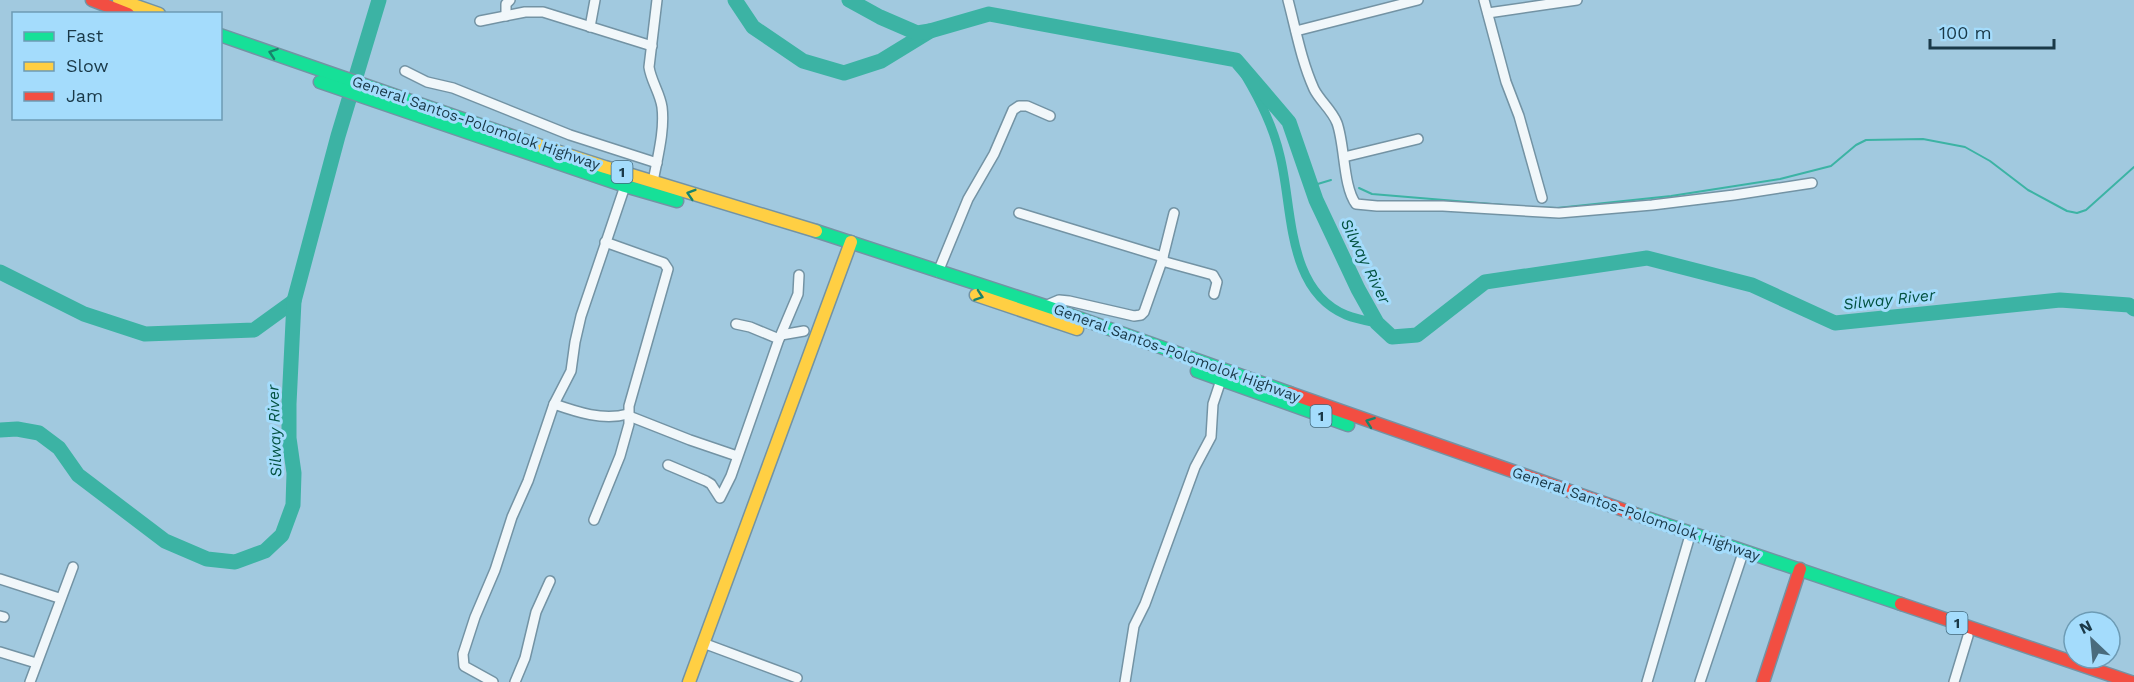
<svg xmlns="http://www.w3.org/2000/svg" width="2134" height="682" font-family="'Work Sans',sans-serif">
  <rect width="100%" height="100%" fill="#a1c9df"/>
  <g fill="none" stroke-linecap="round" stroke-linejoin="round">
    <g stroke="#3cb3a4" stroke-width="2">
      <path d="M1311 186 1331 180"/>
      <path d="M1359 188 1372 194 1516 206"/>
      <path d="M1531 207 1557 208 1671 196 1780 179 1831 166 1856 145 1866 140 1923 139 1965 147 1990 161 2028 190 2067 211 2077 213 2086 210 2134 167"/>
    </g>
    <path stroke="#3cb3a4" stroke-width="9" d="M1236 60C1255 91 1272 121 1280 156 1293 208 1286 290 1346 315 1356 319 1367 321 1377 323"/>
    <g stroke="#3cb3a4" stroke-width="15">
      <path d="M735 0 753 27 803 61 844 73 881 61 930 31 989 14 1236 60 1289 122 1316 200 1358 289 1377 323 1392 337 1417 335 1485 282 1647 258 1752 285 1835 323 2060 300 2129 305 2134 309"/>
      <path d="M849 0 880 17 917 33 930 31"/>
      <path d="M0 272 84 314 145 334 254 330 294 301"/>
      <path d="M0 430 17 429 39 433 59 448 78 475 165 541 207 559 235 562 265 551 282 535 293 505 294 473 289 438V404L294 301 338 136 379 0"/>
    </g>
    <defs>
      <g id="street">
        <path d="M1288 0C1296 30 1301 60 1314 89 1320 101 1332 110 1337 123 1345 145 1343 187 1356 204L1377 206H1443L1559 213 1652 205 1734 195 1812 183"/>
        <path d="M1484 0 1506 82 1519 116 1542 198"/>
        <path d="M1488 13 1577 0"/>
        <path d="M506 16V4L510 0"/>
        <path d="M480 21 525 12H543L652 46"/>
        <path d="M590 27 595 0"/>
        <path d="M1296 31 1418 0"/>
        <path d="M405 71 427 82 453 88 570 135 657 163"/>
        <path d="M1344 157 1418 139"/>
        <path d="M653 182C657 159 665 131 662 107 660 93 651 81 649 67L657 0"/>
        <path d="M1019 213 1163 257"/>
        <path d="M1162 261 1213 275 1217 282 1214 294"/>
        <path d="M938 272 968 199 994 154 1013 110 1019 106H1027L1050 116"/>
        <path d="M1045 306 1059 300 1069 301 1134 316 1141 315 1144 312 1162 261 1174 213"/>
        <path d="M781 335 804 331"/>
        <path d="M779 339 798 294 799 275"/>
        <path d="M554 404C577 412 603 421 628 414"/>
        <path d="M629 416 690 440 737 456"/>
        <path d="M668 465 706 481 711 484 720 498 731 476 779 339 750 327 736 324"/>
        <path d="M594 520 620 456 629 424V406L668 269 664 263 605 242"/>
        <path d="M0 579 59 598"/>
        <path d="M0 616 4 617"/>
        <path d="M703 643 797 678"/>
        <path d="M0 652 36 663"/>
        <path d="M30 682 73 567"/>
        <path d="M493 682 464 666 463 654 475 617 495 570 512 517 528 481 554 404 571 371 575 342 581 316 625 186"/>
        <path d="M515 682 525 658 536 612 550 581"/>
        <path d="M1125 682 1134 626 1145 604 1195 467 1211 437 1213 404 1221 380"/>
        <path d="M1647 682 1691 532"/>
        <path d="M1700 682 1744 550"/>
        <path d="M1954 682 1968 636"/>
      </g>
      <g id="fast">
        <path d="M220 35 526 141"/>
        <path d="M320 82 625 186 677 201"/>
        <path d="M816 231 1045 306 1290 393"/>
        <path d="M1197 371 1348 425"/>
        <path d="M1635 514 1901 604"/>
      </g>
      <g id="slow">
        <path d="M119 0 159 14"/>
        <path d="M526 141 605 167 816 231"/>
        <path d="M976 295 1077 329"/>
        <path d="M689 682 851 242"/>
      </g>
      <g id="jam">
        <path d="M92 0 128 14"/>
        <path d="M1290 393 1635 514"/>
        <path d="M1901 604 2131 682"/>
        <path d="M1763 682 1800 569"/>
      </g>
    </defs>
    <use href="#street" stroke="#7393a4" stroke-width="12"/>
    <use href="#fast" stroke="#7393a4" stroke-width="15"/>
    <use href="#slow" stroke="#7393a4" stroke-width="15"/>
    <use href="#jam" stroke="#7393a4" stroke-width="15"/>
    <use href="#street" stroke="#f1f7fa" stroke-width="9"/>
    <use href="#fast" stroke="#16e098" stroke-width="12"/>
    <use href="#slow" stroke="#ffcf43" stroke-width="12"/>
    <use href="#jam" stroke="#f24e42" stroke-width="12"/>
  </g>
  <defs><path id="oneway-chevron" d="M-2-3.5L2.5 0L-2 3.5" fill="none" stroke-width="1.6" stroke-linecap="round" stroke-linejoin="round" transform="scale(1.5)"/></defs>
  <g stroke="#18846c">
    <use href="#oneway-chevron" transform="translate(273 53) rotate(-161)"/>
    <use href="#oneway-chevron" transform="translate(691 194) rotate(-163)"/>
    <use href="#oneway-chevron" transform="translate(979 296) rotate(19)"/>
    <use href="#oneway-chevron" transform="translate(1370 422) rotate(-160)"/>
  </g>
  <g text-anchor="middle" stroke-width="6" stroke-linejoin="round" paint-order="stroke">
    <g fill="#a4dcfc" stroke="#436a7e" stroke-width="1.5">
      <rect x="611.5" y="161" width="21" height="22" rx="4.5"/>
      <rect x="1310.5" y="405" width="21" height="22" rx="4.5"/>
      <rect x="1946.5" y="612" width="21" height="22" rx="4.5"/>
    </g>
    <g font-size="14" font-weight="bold" fill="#1a3948">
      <text x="622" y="177">1</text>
      <text x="1321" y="421">1</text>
      <text x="1957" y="628">1</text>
    </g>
    <g font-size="15" fill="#1a3948" stroke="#a4dcfc">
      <text transform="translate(476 123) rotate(19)" y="5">General Santos-Polomolok Highway</text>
      <text transform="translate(1177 353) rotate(20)" y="5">General Santos-Polomolok Highway</text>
      <text transform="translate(1636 514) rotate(19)" y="5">General Santos-Polomolok Highway</text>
    </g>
    <g font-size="16" font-style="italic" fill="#035241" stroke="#a4dcfc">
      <text transform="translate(1366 261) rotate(64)" y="6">Silway River</text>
      <text transform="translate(1889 299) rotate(-6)" y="6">Silway River</text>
      <text transform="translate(274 431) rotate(-92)" y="6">Silway River</text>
    </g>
  </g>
  <rect x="12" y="12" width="210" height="108" fill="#a4dcfc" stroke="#6d9bb4" stroke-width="1.5"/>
  <rect x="24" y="32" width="30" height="9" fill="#16e098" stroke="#6d9bb4" stroke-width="1.5"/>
  <text x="66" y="42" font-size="18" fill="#1a3948">Fast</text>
  <rect x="24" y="62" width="30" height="9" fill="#ffcf43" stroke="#6d9bb4" stroke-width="1.5"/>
  <text x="66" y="72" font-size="18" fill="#1a3948">Slow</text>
  <rect x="24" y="92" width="30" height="9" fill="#f24e42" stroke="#6d9bb4" stroke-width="1.5"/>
  <text x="66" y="102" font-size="18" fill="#1a3948">Jam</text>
  <g transform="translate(2092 640) rotate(334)"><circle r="28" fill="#a4dcfc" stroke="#6d9bb4" stroke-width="1.5"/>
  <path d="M0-4.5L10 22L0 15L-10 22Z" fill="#496b7d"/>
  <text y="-9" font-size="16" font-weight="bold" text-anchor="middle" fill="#1a3948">N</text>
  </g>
  <path d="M1930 39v9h124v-9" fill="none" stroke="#1a3948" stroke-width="3"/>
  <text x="1939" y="39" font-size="18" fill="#1a3948" stroke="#a4dcfc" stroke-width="4.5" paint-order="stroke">100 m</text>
</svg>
